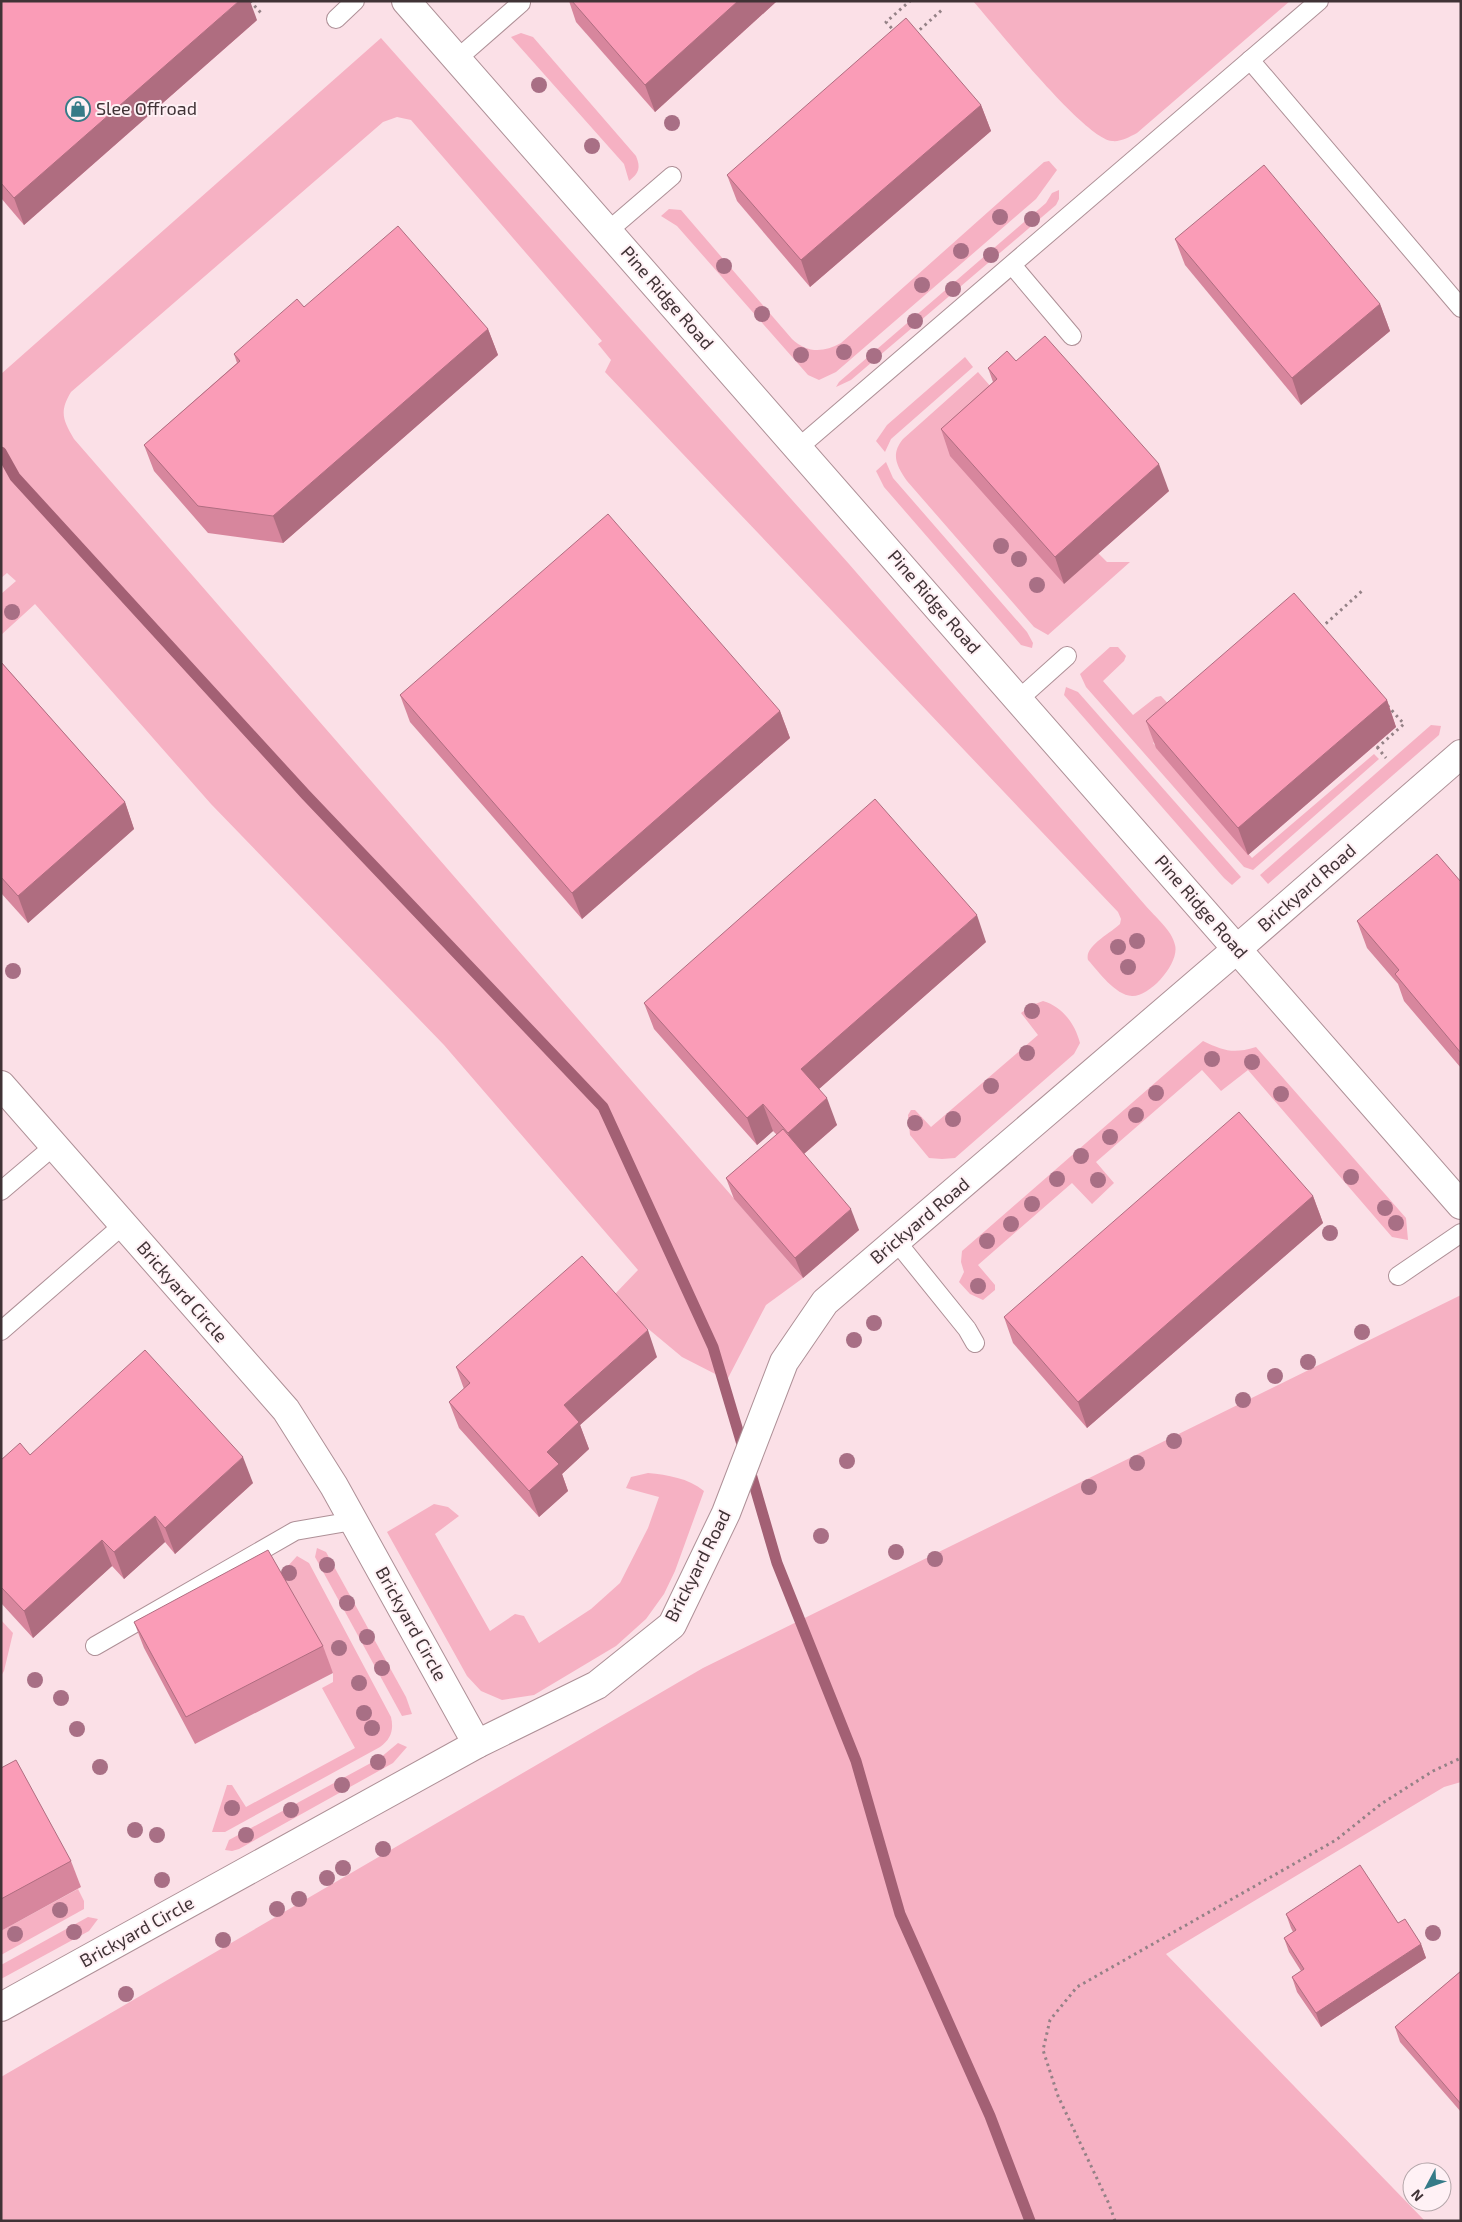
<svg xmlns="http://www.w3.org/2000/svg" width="1462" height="2222" font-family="'Exo 2',sans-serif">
  <rect width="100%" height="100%" fill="#fbe0e7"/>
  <g fill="#f6b1c3">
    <path d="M973 1H1290L1137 133C1129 137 1121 142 1112 141 1084 138 996 27 973 1Z"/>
    <path d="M521 33 533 37 636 156C641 168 639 173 629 181L624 164 511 37Z"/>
    <path d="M381 38 849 564 1145 905C1155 917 1172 930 1175 945 1180 963 1150 997 1132 996 1115 995 1099 972 1088 960 1084 946 1111 933 1120 924L1121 919 1118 912 605 372 611 360 598 344 602 341 411 120 397 117 383 122 71 392C59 412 63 420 74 439L803 1278 766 1305 727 1380 682 1357 640 1322 614 1295 638 1270 444 1045 211 804 35 604 1 635V594L16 581 7 573 1 578V374Z"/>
    <path d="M1049 161 1057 170 1036 199 836 372 819 380 808 375 677 226 661 216 669 209 681 210 792 339C807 353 823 353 841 343L1044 162Z"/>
    <path d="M1059 190V199L1056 205 851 380 836 387 839 382 1046 203 1052 193Z"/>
    <path d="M965 357 973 367 891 439 885 452 876 441 887 425Z"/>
    <path d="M978 372 998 395 1064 584 1098 553 1107 562H1130L1048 635 1034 627 907 481C897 466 890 455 903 439Z"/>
    <path d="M886 462 893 478 1027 632 1033 643 1032 648 1021 645 884 487 876 471Z"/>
    <path d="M1110 647H1118L1126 656 1124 661 1103 681 1133 715 1156 697 1161 696 1178 714 1199 702 1153 743 1252 858 1374 754 1379 759 1253 870 1244 867 1086 687 1080 674Z"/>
    <path d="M1066 687 1078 692 1241 877 1232 885 1224 878 1064 695Z"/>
    <path d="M1431 725 1441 726 1439 735 1268 884 1260 875Z"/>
    <path d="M1043 1001C1063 1007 1075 1024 1080 1043L1074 1054 955 1158 942 1159 929 1158 910 1135 908 1115 911 1110H915L931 1127 1038 1035 1021 1013 1030 1006Z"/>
    <path d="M1203 1041C1224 1051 1233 1054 1256 1047L1406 1218 1408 1240 1392 1237 1248 1070 1221 1091 1202 1070 1096 1162 1114 1183 1092 1204 1072 1183 978 1265 995 1285V1290L983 1300 970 1294 959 1282 964 1272 961 1262 962 1251Z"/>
    <path d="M1461 1295V1782L1444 1787 1166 1954 1425 2221H1V2077L703 1668Z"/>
    <path d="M648 1473C668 1475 688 1478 704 1491L675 1571 664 1594 646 1619 616 1646 534 1695 502 1700 481 1691 467 1676 387 1532 434 1504 448 1507 459 1516 435 1534 490 1631 515 1614 524 1616 539 1643 591 1609 620 1583 648 1528 659 1497 626 1488 631 1477Z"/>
    <path d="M317 1548 326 1552 406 1697 412 1714 402 1716 315 1557Z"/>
    <path d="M297 1556 309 1563 391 1717C394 1730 391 1739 380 1747L225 1832H212L227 1785H232L246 1807 355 1748 322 1688 333 1682V1673L278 1577Z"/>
    <path d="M1 1620 13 1633 4 1671 1 1676Z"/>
    <path d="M398 1743 407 1747 393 1763 239 1849 232 1851 225 1850 229 1840 380 1758Z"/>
    <path d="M78 1889 84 1901V1909L1 1955V1931Z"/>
    <path d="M88 1917 98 1919 89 1931 1 1979V1965Z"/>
  </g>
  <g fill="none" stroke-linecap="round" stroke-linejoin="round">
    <g stroke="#a36074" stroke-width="11">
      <path d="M1 452 15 477 306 795 603 1107 713 1347 744 1451"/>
      <path d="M749 1467 777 1563 856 1761 900 1914 990 2116 1030 2221"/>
    </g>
    <defs>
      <g id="service">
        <path d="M336 19 355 1"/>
        <path d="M457 59 521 3"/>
        <path d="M1250 60 1461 308"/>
        <path d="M608 231 672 176"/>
        <path d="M1012 265 1072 336"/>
        <path d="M798 448 1319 1"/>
        <path d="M1019 699 1067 656"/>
        <path d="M1 1191 54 1146"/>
        <path d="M896 1241 967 1329 975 1343"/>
        <path d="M1398 1276 1461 1233"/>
        <path d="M1 1331 123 1225"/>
        <path d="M95 1646 295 1531 353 1521"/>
      </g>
      <g id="minor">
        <path d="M406 1 1461 1205"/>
        <path d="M1 1085 286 1410 334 1486 477 1744"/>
        <path d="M1 2007 477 1744 597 1685 672 1625 726 1513 784 1362 825 1302 1237 949 1461 754"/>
      </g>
    </defs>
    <use href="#service" stroke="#ae9097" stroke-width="20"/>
    <use href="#minor" stroke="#ae9097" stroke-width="30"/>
    <g stroke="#948186" stroke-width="3" stroke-dasharray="2.5 4" stroke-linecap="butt">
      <path d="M250 1 262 14"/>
      <path d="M896 33 886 22 910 1"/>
      <path d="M915 34 944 8"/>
      <path d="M1321 628 1362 591"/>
      <path d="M1377 747 1386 758"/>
      <path d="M1377 748 1404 724 1386 704"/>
      <path d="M1115 2221 1109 2204 1058 2096 1043 2050 1050 2020 1077 1987 1336 1840 1381 1804 1433 1771 1461 1758"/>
    </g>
    <use href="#service" stroke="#fff" stroke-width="18"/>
    <use href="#minor" stroke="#fff" stroke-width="28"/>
  </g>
  <g fill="#a86f85">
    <circle cx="539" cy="85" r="8"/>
    <circle cx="672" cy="123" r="8"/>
    <circle cx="592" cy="146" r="8"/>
    <circle cx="1000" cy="217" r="8"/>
    <circle cx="1032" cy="219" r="8"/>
    <circle cx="961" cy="251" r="8"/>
    <circle cx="991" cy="255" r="8"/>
    <circle cx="724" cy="266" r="8"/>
    <circle cx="922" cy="285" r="8"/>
    <circle cx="953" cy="289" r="8"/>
    <circle cx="762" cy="314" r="8"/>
    <circle cx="915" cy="321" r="8"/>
    <circle cx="844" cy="352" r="8"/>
    <circle cx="801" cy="355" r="8"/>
    <circle cx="874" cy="356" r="8"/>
    <circle cx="1001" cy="546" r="8"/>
    <circle cx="1019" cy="559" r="8"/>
    <circle cx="1037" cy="585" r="8"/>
    <circle cx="12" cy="612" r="8"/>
    <circle cx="1137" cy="941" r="8"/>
    <circle cx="1118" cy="947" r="8"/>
    <circle cx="1128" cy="967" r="8"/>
    <circle cx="13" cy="971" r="8"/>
    <circle cx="1032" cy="1011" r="8"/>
    <circle cx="1027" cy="1053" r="8"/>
    <circle cx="1212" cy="1059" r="8"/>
    <circle cx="1252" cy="1062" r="8"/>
    <circle cx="991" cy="1086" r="8"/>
    <circle cx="1156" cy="1093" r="8"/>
    <circle cx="1281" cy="1094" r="8"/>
    <circle cx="1136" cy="1115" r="8"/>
    <circle cx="953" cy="1119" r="8"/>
    <circle cx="915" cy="1123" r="8"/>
    <circle cx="1110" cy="1137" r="8"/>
    <circle cx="1081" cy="1156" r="8"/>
    <circle cx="1351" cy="1177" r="8"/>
    <circle cx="1057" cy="1179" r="8"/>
    <circle cx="1098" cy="1180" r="8"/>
    <circle cx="1032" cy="1204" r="8"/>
    <circle cx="1385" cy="1208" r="8"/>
    <circle cx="1396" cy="1223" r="8"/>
    <circle cx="1011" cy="1224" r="8"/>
    <circle cx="1330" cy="1233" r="8"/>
    <circle cx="987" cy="1241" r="8"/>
    <circle cx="978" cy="1286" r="8"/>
    <circle cx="874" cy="1323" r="8"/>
    <circle cx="1362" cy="1332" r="8"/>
    <circle cx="854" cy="1340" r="8"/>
    <circle cx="1308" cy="1362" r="8"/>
    <circle cx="1275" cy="1376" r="8"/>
    <circle cx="1243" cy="1400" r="8"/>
    <circle cx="1174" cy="1441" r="8"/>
    <circle cx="847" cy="1461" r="8"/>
    <circle cx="1137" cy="1463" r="8"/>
    <circle cx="1089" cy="1487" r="8"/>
    <circle cx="821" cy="1536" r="8"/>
    <circle cx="896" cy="1552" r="8"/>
    <circle cx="935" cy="1559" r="8"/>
    <circle cx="327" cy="1565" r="8"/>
    <circle cx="289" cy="1573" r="8"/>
    <circle cx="347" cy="1603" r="8"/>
    <circle cx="367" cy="1637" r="8"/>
    <circle cx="339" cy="1648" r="8"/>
    <circle cx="382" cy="1668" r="8"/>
    <circle cx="35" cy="1680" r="8"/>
    <circle cx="359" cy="1683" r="8"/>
    <circle cx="61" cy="1698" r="8"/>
    <circle cx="364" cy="1713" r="8"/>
    <circle cx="372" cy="1728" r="8"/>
    <circle cx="77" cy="1729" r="8"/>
    <circle cx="378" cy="1762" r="8"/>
    <circle cx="100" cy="1767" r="8"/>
    <circle cx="342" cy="1785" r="8"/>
    <circle cx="232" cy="1808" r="8"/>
    <circle cx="291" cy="1810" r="8"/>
    <circle cx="135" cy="1830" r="8"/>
    <circle cx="157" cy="1835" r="8"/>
    <circle cx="246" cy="1835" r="8"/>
    <circle cx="383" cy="1849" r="8"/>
    <circle cx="343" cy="1868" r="8"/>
    <circle cx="327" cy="1878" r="8"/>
    <circle cx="162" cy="1880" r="8"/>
    <circle cx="299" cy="1899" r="8"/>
    <circle cx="277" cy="1909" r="8"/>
    <circle cx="60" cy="1910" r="8"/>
    <circle cx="74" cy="1932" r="8"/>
    <circle cx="1433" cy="1933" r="8"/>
    <circle cx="15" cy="1934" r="8"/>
    <circle cx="223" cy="1940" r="8"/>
    <circle cx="126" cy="1994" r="8"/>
  </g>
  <g fill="#d7869d">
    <path d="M1 1 257 20 24 225 1 198Z"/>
    <path d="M569 1H777L655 112 576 22Z"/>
    <path d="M981 105 991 131 810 287 737 201 727 175Z"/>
    <path d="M1175 239 1380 304 1390 331 1301 405 1185 265Z"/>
    <path d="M304 307 488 329 498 355 283 543 208 533 154 471 144 445 237 363 234 354Z"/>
    <path d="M1016 361 1169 491 1064 584 950 456 941 429 993 382 988 368Z"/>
    <path d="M1 662 125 802 134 829 28 923 1 893Z"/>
    <path d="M400 695 780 711 790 738 582 919 410 722Z"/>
    <path d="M1387 700 1396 727 1248 855 1156 748 1146 721Z"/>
    <path d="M1461 882V1068L1404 1001 1398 984 1367 948 1357 921Z"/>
    <path d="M986 942 819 1089 837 1125 804 1154 859 1230 803 1278 734 1199 726 1178 777 1135 773 1131 757 1145 654 1029 644 1003Z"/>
    <path d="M1313 1196 1323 1223 1087 1428 1013 1343 1004 1317Z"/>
    <path d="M657 1357 580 1425 589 1449 562 1474 568 1491 539 1517 459 1428 449 1402 464 1389 456 1367Z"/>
    <path d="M30 1455 253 1483 175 1554 165 1542 124 1579 112 1566 33 1638 1 1603V1460Z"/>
    <path d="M134 1622 323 1646 333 1673 195 1744 144 1648Z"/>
    <path d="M1 1768 71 1861 81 1887 1 1931Z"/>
    <path d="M1286 1914 1398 1923 1421 1944 1426 1958 1321 2027 1297 1992 1292 1977 1301 1971 1289 1952 1284 1938 1293 1932 1291 1928Z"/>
    <path d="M1461 1971V2112L1400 2042 1395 2027Z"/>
  </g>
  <g fill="#af6d80">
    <path d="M239 1H250L257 20 24 225 14 198Z"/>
    <path d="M738 1H777L655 112 645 85Z"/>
    <path d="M981 105 991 131 810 287 801 260Z"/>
    <path d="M1380 304 1390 331 1301 405 1292 378Z"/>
    <path d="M488 329 498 355 283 543 273 516Z"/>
    <path d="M1159 464 1169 491 1064 584 1055 557Z"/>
    <path d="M1387 700 1396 727 1248 855 1238 828Z"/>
    <path d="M780 711 790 738 582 919 572 893Z"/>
    <path d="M125 802 134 829 28 923 18 896Z"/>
    <path d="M977 915 986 942 811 1096 801 1069Z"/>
    <path d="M827 1098 837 1125 798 1159 788 1133Z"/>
    <path d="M763 1104 773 1131 757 1145 747 1118Z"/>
    <path d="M1313 1196 1323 1223 1087 1428 1078 1402Z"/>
    <path d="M851 1209 859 1230 803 1278 795 1258Z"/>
    <path d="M648 1330 657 1357 580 1425 589 1449 562 1474 568 1491 539 1517 529 1491 547 1452 564 1405Z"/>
    <path d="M243 1457 253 1483 175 1554 165 1528Z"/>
    <path d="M155 1516 165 1542 124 1579 114 1552Z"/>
    <path d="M102 1540 112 1566 33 1638 24 1611Z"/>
    <path d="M1421 1944 1426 1958 1321 2027 1316 2013Z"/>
  </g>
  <g fill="#fa9cb7" stroke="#af6d80">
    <path d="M1 1H239L14 198 1 183Z"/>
    <path d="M572 1H738L645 85Z"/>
    <path d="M906 18 981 105 801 260 727 175Z"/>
    <path d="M1264 165 1380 304 1292 378 1175 239Z"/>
    <path d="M398 226 488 329 273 516 198 506 144 445 240 361 234 354 297 299 304 307Z"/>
    <path d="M1045 336 1159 464 1055 557 941 429 997 379 988 368 1007 351 1016 361Z"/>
    <path d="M608 514 780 711 572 893 400 695Z"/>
    <path d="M1294 593 1387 700 1238 828 1146 721Z"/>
    <path d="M1 662 125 802 18 896 1 877Z"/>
    <path d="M875 799 977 915 801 1069 827 1098 788 1133 763 1104 747 1118 644 1003Z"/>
    <path d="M1437 854 1461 882V1053L1395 974 1399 970 1357 921Z"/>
    <path d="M1239 1112 1313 1196 1078 1402 1004 1317Z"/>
    <path d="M783 1129 851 1209 795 1258 726 1178Z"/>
    <path d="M582 1256 648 1330 564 1405 579 1422 547 1452 559 1464 529 1491 449 1402 470 1383 456 1367Z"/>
    <path d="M145 1350 243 1457 165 1528 155 1516 114 1552 102 1540 24 1611 1 1587V1460L20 1443 30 1455Z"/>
    <path d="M268 1550 323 1646 186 1717 134 1622Z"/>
    <path d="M16 1760 71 1861 1 1899V1768Z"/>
    <path d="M1360 1865 1398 1923 1405 1919 1421 1944 1316 2013 1292 1977 1304 1969 1284 1938 1296 1930 1286 1914Z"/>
    <path d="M1461 1971V2104L1395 2027Z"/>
  </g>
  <defs>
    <symbol id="shop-ring" viewBox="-11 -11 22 22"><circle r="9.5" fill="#fff1f5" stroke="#367b88" stroke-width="1.5"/><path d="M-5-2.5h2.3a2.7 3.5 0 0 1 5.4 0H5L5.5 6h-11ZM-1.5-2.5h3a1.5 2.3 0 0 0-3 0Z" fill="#367b88"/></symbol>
  </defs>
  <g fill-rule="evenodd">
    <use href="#shop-ring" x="64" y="95" width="28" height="28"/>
  </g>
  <g text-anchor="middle" stroke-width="4" stroke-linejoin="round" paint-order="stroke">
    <g font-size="18" fill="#403336" stroke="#fff1f5" text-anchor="start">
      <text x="96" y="115">Slee Offroad</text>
    </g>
    <g font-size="18" fill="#403336" stroke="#fff1f5">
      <text transform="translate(667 298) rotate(49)" y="6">Pine Ridge Road</text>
      <text transform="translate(934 602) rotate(49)" y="6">Pine Ridge Road</text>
      <text transform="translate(1307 888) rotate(-41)" y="6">Brickyard Road</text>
      <text transform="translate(1201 907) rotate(49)" y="6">Pine Ridge Road</text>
      <text transform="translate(920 1221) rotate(-40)" y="6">Brickyard Road</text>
      <text transform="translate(182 1292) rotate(49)" y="6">Brickyard Circle</text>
      <text transform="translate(698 1566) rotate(-63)" y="6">Brickyard Road</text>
      <text transform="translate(411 1624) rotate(61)" y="6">Brickyard Circle</text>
      <text transform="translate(137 1932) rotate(-29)" y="6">Brickyard Circle</text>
    </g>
  </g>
  <rect width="1462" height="2222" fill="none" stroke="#403336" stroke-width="5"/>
  <g transform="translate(1427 2187) rotate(229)"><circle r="24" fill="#fff1f5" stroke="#b3a5a9"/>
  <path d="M0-4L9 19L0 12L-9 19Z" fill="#367b88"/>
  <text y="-8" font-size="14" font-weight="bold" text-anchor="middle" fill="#403336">N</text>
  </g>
</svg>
